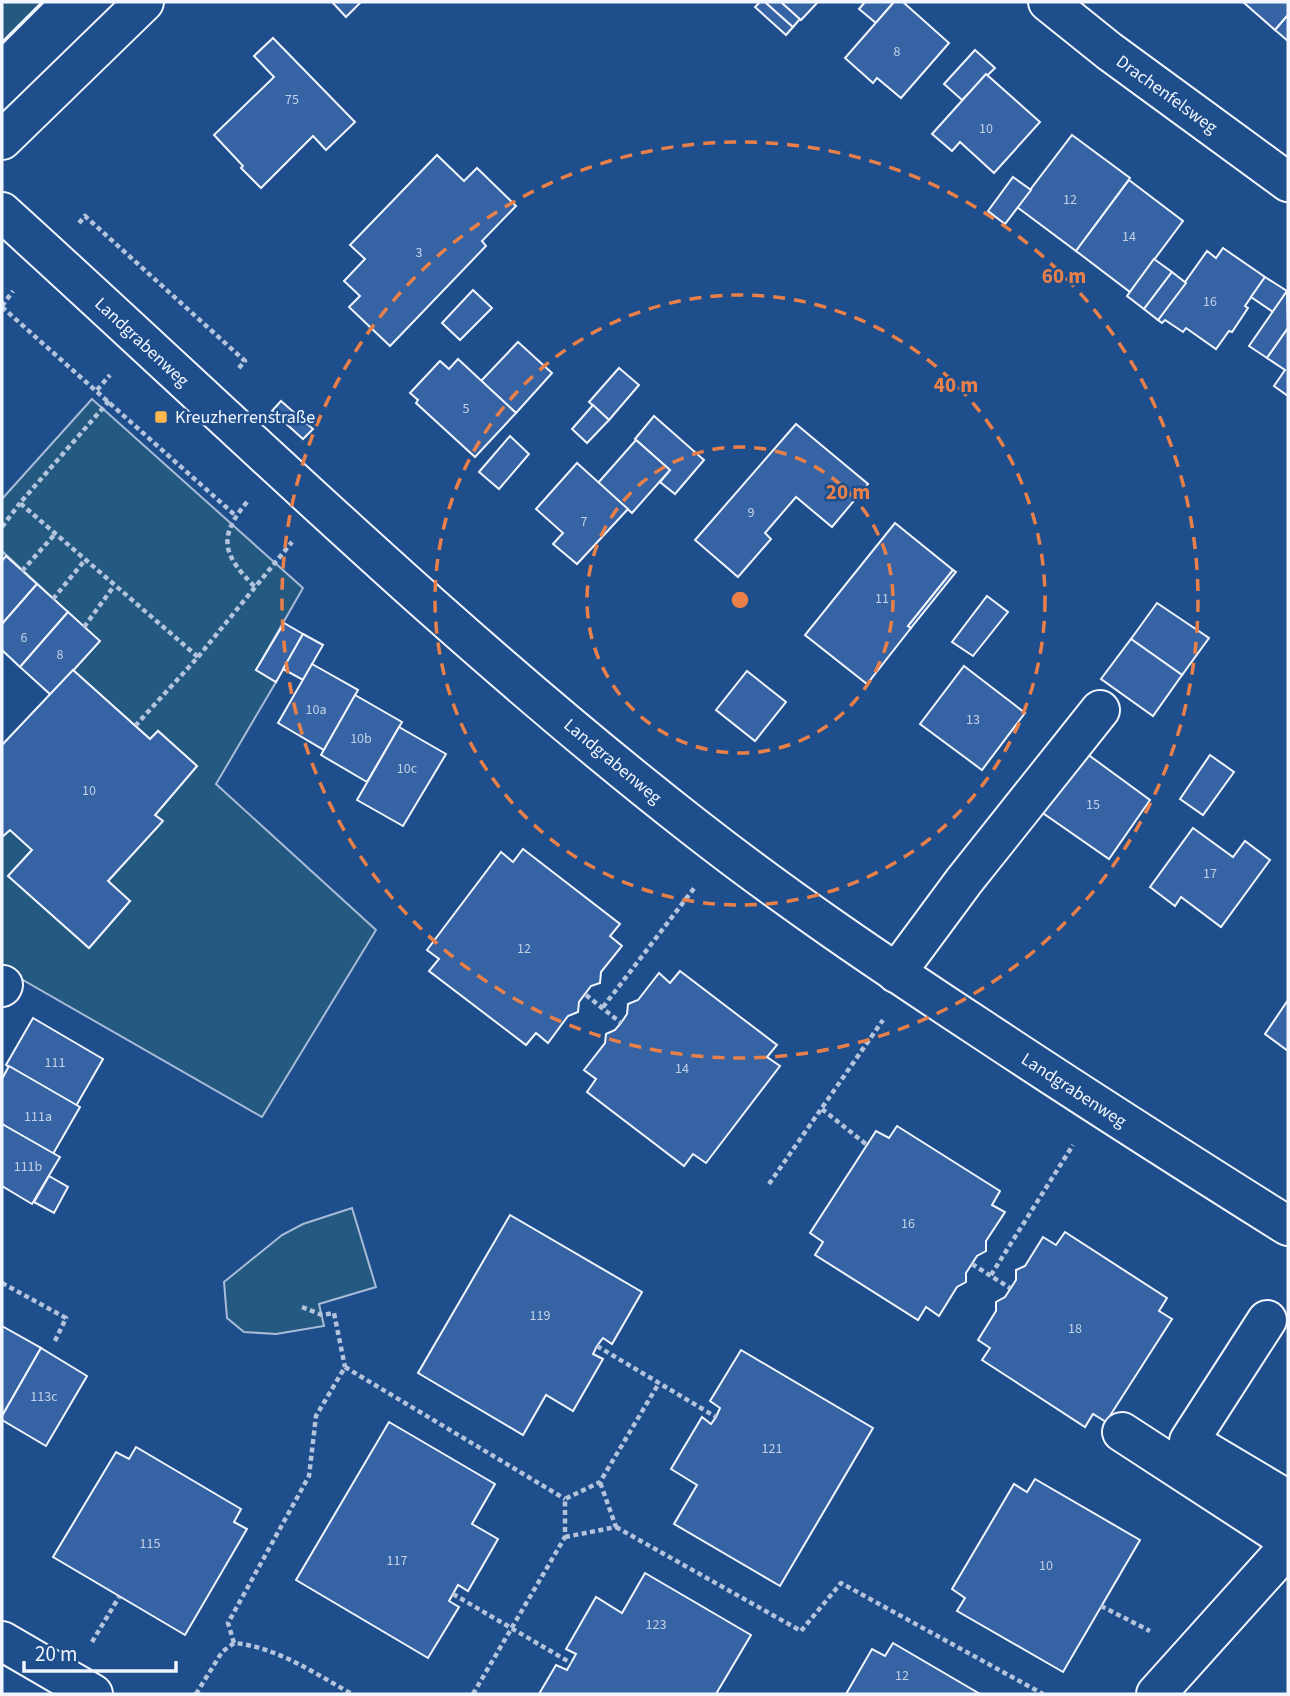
<svg xmlns="http://www.w3.org/2000/svg" width="1290" height="1696" font-family="'Source Sans 3',sans-serif">
  <rect width="100%" height="100%" fill="#1f4e8c"/>
  <g fill="#245a82" stroke="#a8bbd7" stroke-width="2">
    <path d="M2 2H43L2 43Z"/>
    <path d="M92 399 303 588 256 670 276 682 216 784 376 930 262 1117 2 968V837L10 830 32 850 8 876 89 948 130 901 108 881 162 822 155 815 197 766 158 731 150 739 73 670 99 641 2 551V499Z"/>
    <path d="M352 1208 376 1287 319 1304 324 1326 276 1334 244 1332 227 1318 224 1282 282 1235 303 1224Z"/>
  </g>
  <g fill="#3563a3" stroke="#f2f6ff" stroke-width="2">
    <path d="M332 2H361L346 17Z"/>
    <path d="M760 2H765L793 27 786 35 755 7Z"/>
    <path d="M765 2H781L800 19 793 27Z"/>
    <path d="M781 2H818L801 20Z"/>
    <path d="M865 2H894L876 23 859 9Z"/>
    <path d="M894 2H903L949 43 901 98 877 78 873 83 845 58Z"/>
    <path d="M1243 2H1288V15L1275 30Z"/>
    <path d="M1288 15V41L1275 30Z"/>
    <path d="M273 38 355 122 326 150 313 136 261 188 241 168 243 166 214 135 274 77 254 56Z"/>
    <path d="M975 50 995 68 962 100 944 84Z"/>
    <path d="M986 74 1040 122 994 173 960 142 952 151 932 134Z"/>
    <path d="M1072 135 1130 178 1076 251 1017 207Z"/>
    <path d="M437 155 464 181 477 168 516 206 482 241 486 246 390 346 349 307 360 296 344 281 365 259 350 245Z"/>
    <path d="M1013 177 1031 190 1005 224 988 211Z"/>
    <path d="M1129 180 1183 221 1130 292 1076 251Z"/>
    <path d="M1223 248 1265 277 1245 306 1248 308 1232 332 1229 331 1216 349 1186 328 1183 332 1165 320 1162 323 1158 320 1207 251 1216 258Z"/>
    <path d="M1154 259 1172 272 1144 309 1127 296Z"/>
    <path d="M1172 272 1186 283 1158 320 1144 309Z"/>
    <path d="M1265 277 1287 291 1273 312 1251 297Z"/>
    <path d="M473 290 492 308 460 340 442 323Z"/>
    <path d="M1287 291 1288 328 1267 358 1249 346Z"/>
    <path d="M1288 328V396L1274 386 1285 370 1267 358Z"/>
    <path d="M518 342 552 373 516 413 481 381Z"/>
    <path d="M458 359 516 413 475 457 416 403 418 400 410 393 440 361 449 369Z"/>
    <path d="M619 368 639 385 609 420 589 402Z"/>
    <path d="M281 401 313 429 303 439 272 411Z"/>
    <path d="M593 405 609 420 587 443 572 429Z"/>
    <path d="M654 416 704 460 675 494 660 482 670 470 635 439Z"/>
    <path d="M796 424 868 484 832 527 796 497 765 533 771 539 738 577 695 540Z"/>
    <path d="M510 436 529 454 499 489 479 472Z"/>
    <path d="M636 440 670 470 632 513 598 483Z"/>
    <path d="M577 463 628 509 577 564 553 544 563 533 536 509Z"/>
    <path d="M895 523 953 570 908 626 911 628 867 684 805 635Z"/>
    <path d="M6 556 37 584 2 624V561Z"/>
    <path d="M953 570 956 572 911 628 908 626Z"/>
    <path d="M37 584 68 612 20 667 2 650V624Z"/>
    <path d="M987 596 1008 612 973 656 952 642Z"/>
    <path d="M1157 603 1209 638 1182 675 1131 639Z"/>
    <path d="M68 612 100 641 51 695 20 667Z"/>
    <path d="M284 623 303 634 276 682 256 670Z"/>
    <path d="M303 634 323 645 303 680 283 669Z"/>
    <path d="M1131 639 1182 675 1153 716 1101 679Z"/>
    <path d="M312 664 358 690 324 750 278 723Z"/>
    <path d="M964 666 1025 713 982 770 920 724Z"/>
    <path d="M73 670 150 739 158 731 197 766 155 815 163 821 108 881 130 901 89 948 8 876 32 850 10 830 2 837V745Z"/>
    <path d="M747 671 786 702 755 741 716 710Z"/>
    <path d="M355 695 402 722 367 782 321 755Z"/>
    <path d="M399 727 446 754 403 826 357 800Z"/>
    <path d="M1079 748 1150 800 1109 859 1037 809Z"/>
    <path d="M1210 755 1234 772 1203 815 1180 799Z"/>
    <path d="M1193 828 1233 857 1245 841 1270 860 1221 927 1181 897 1175 906 1150 887Z"/>
    <path d="M523 849 620 924 610 936 622 946 601 972 600 983 591 986 579 1002 578 1012 568 1016 548 1043 536 1033 526 1045 429 971 439 959 427 950 501 852 513 862Z"/>
    <path d="M680 971 777 1045 767 1057 780 1066 706 1163 693 1154 684 1166 587 1092 596 1079 584 1070 605 1043 606 1034 615 1030 621 1023 627 1014 628 1004 638 1000 659 973 670 983Z"/>
    <path d="M1288 1000V1051L1265 1034Z"/>
    <path d="M33 1018 103 1059 76 1106 6 1065Z"/>
    <path d="M9 1066 80 1107 53 1154 2 1124V1079Z"/>
    <path d="M2 1124 60 1157 32 1204 2 1186Z"/>
    <path d="M897 1126 1000 1191 992 1205 1005 1212 986 1241V1251L977 1256 966 1273V1282L957 1287 939 1316 926 1307 918 1320 815 1255 823 1242 810 1233 876 1131 889 1138Z"/>
    <path d="M49 1176 68 1187 54 1213 34 1202Z"/>
    <path d="M510 1215 642 1292 612 1344 603 1338 597 1346 593 1354 603 1359 573 1411 546 1395 523 1435 418 1373Z"/>
    <path d="M1065 1232 1167 1298 1159 1311 1172 1319 1106 1422 1093 1414 1085 1427 982 1360 990 1348 978 1340 996 1311V1302L1005 1297 1016 1280V1270L1025 1266 1043 1237 1056 1245Z"/>
    <path d="M2 1326 41 1348 2 1416Z"/>
    <path d="M41 1348 87 1376 46 1446 2 1420V1416Z"/>
    <path d="M741 1350 873 1428 780 1586 674 1524 697 1485 671 1469 702 1417 711 1424 716 1417 720 1408 710 1401Z"/>
    <path d="M389 1422 495 1484 472 1524 498 1539 468 1591 458 1585 449 1601 459 1607 428 1658 296 1580Z"/>
    <path d="M136 1447 241 1509 234 1522 247 1529 185 1635 53 1557 116 1452 129 1459Z"/>
    <path d="M1035 1479 1140 1540 1063 1672 957 1611 965 1598 952 1589 1014 1484 1027 1492Z"/>
    <path d="M645 1573 751 1635 716 1694H539L556 1665 567 1670 576 1654 566 1649 596 1597 622 1613Z"/>
    <path d="M893 1643 980 1694H846L872 1649 885 1656Z"/>
  </g>
  <g fill="none" stroke-linecap="round" stroke-linejoin="round">
    <defs>
      <g id="minor">
        <path d="M1048 2 1109 51 1288 182"/>
        <path d="M2 140 144 2"/>
        <path d="M2 212C230 419 450 636 693 826 786 899 884 965 983 1030 1084 1097 1186 1162 1288 1226"/>
        <path d="M896 973 964 881 1100 710"/>
        <path d="M2 987 3 985"/>
        <path d="M1267 1320 1189 1441 1288 1500"/>
        <path d="M1122 1432 1288 1540"/>
        <path d="M2 1641 93 1694"/>
        <path d="M1156 1694 1288 1547"/>
      </g>
    </defs>
    <use href="#minor" stroke="#f2f6ff" stroke-width="42"/>
    <g stroke="#b3c4dc" stroke-width="4.5" stroke-dasharray="5 3.5" stroke-linecap="butt">
      <path d="M79 223 85 216 245 361 238 369"/>
      <path d="M2 306 13 291"/>
      <path d="M2 307 236 516"/>
      <path d="M97 390 110 375"/>
      <path d="M109 401 20 503 198 657 136 725"/>
      <path d="M247 502C217 538 223 555 255 587"/>
      <path d="M2 527 20 503"/>
      <path d="M22 571 55 534"/>
      <path d="M53 599 85 560"/>
      <path d="M84 627 114 586"/>
      <path d="M198 657 292 542"/>
      <path d="M586 995 621 1023"/>
      <path d="M603 1007 695 887"/>
      <path d="M822 1109 867 1145"/>
      <path d="M769 1184 883 1020"/>
      <path d="M972 1264 1010 1288"/>
      <path d="M991 1275 1073 1145"/>
      <path d="M2 1283 66 1318 55 1341"/>
      <path d="M302 1307 322 1315 334 1313 345 1367"/>
      <path d="M597 1346 716 1417"/>
      <path d="M616 1527 801 1631 841 1583 1043 1694"/>
      <path d="M565 1537 616 1527 600 1482"/>
      <path d="M453 1594 571 1663"/>
      <path d="M1101 1606 1150 1631"/>
      <path d="M92 1642 119 1597"/>
      <path d="M234 1643 228 1623 309 1476 316 1416 345 1367 565 1499"/>
      <path d="M196 1694 222 1652 234 1643C277 1647 314 1673 352 1694"/>
      <path d="M473 1694 565 1537V1499L600 1482 659 1383"/>
    </g>
    <use href="#minor" stroke="#1f4e8c" stroke-width="38"/>
    <path stroke="#f2f6ff" stroke-width="3.5" d="M2 43 43 2"/>
  </g>
  <g fill="none" stroke="#ea8049" stroke-width="3.5" stroke-dasharray="12 9">
    <circle cx="740" cy="600" r="153"/>
    <circle cx="740" cy="600" r="305"/>
    <circle cx="740" cy="600" r="458"/>
  </g>
  <rect fill="#ffb74d" stroke="#1f4e8c" stroke-width="2.5" x="154" y="410" width="14" height="14" rx="3.5"/>
  <g text-anchor="middle" stroke-width="5" stroke-linejoin="round" paint-order="stroke">
    <g font-size="14" fill="#c3d1e8">
      <text x="897" y="56">8</text>
      <text x="292" y="104">75</text>
      <text x="986" y="133">10</text>
      <text x="1070" y="204">12</text>
      <text x="1129" y="241">14</text>
      <text x="419" y="257">3</text>
      <text x="1210" y="306">16</text>
      <text x="466" y="413">5</text>
      <text x="751" y="517">9</text>
      <text x="584" y="526">7</text>
      <text x="882" y="603">11</text>
      <text x="24" y="642">6</text>
      <text x="60" y="659">8</text>
      <text x="316" y="714">10a</text>
      <text x="973" y="724">13</text>
      <text x="361" y="743">10b</text>
      <text x="407" y="773">10c</text>
      <text x="89" y="795">10</text>
      <text x="1093" y="809">15</text>
      <text x="1210" y="878">17</text>
      <text x="524" y="953">12</text>
      <text x="55" y="1067">111</text>
      <text x="682" y="1073">14</text>
      <text x="38" y="1121">111a</text>
      <text x="28" y="1171">111b</text>
      <text x="908" y="1228">16</text>
      <text x="540" y="1320">119</text>
      <text x="1075" y="1333">18</text>
      <text x="44" y="1401">113c</text>
      <text x="772" y="1453">121</text>
      <text x="150" y="1548">115</text>
      <text x="397" y="1565">117</text>
      <text x="1046" y="1570">10</text>
      <text x="656" y="1629">123</text>
      <text x="902" y="1680">12</text>
    </g>
    <g font-size="18" fill="#f2f6ff" stroke="#1f4e8c">
      <text transform="translate(1167 94) rotate(36)" y="6">Drachenfelsweg</text>
      <text transform="translate(142 342) rotate(43)" y="6">Landgrabenweg</text>
      <text transform="translate(613 761) rotate(40)" y="6">Landgrabenweg</text>
      <text transform="translate(1074 1090) rotate(33)" y="6">Landgrabenweg</text>
    </g>
    <g font-size="18" fill="#f2f6ff" stroke="#1f4e8c" text-anchor="start">
      <text x="175" y="423">Kreuzherrenstraße</text>
    </g>
  </g>
  <circle cx="740" cy="600" r="10" fill="#ea8049" stroke="#1f4e8c" stroke-width="3.5"/>
  <g font-size="21" text-anchor="middle" font-weight="bold" fill="#ea8049" stroke="#1f4e8c" stroke-width="5" stroke-linejoin="round" paint-order="stroke">
    <text x="1064" y="283">60 m</text>
    <text x="956" y="392">40 m</text>
    <text x="848" y="499">20 m</text>
  </g>
  <rect width="1290" height="1696" fill="none" stroke="#f2f6ff" stroke-width="7"/>
  <path d="M24 1661v10h152v-10" fill="none" stroke="#f2f6ff" stroke-width="3.5"/>
  <text x="35" y="1661" font-size="21" fill="#f2f6ff" stroke="#1f4e8c" stroke-width="5" paint-order="stroke">20 m</text>
</svg>
